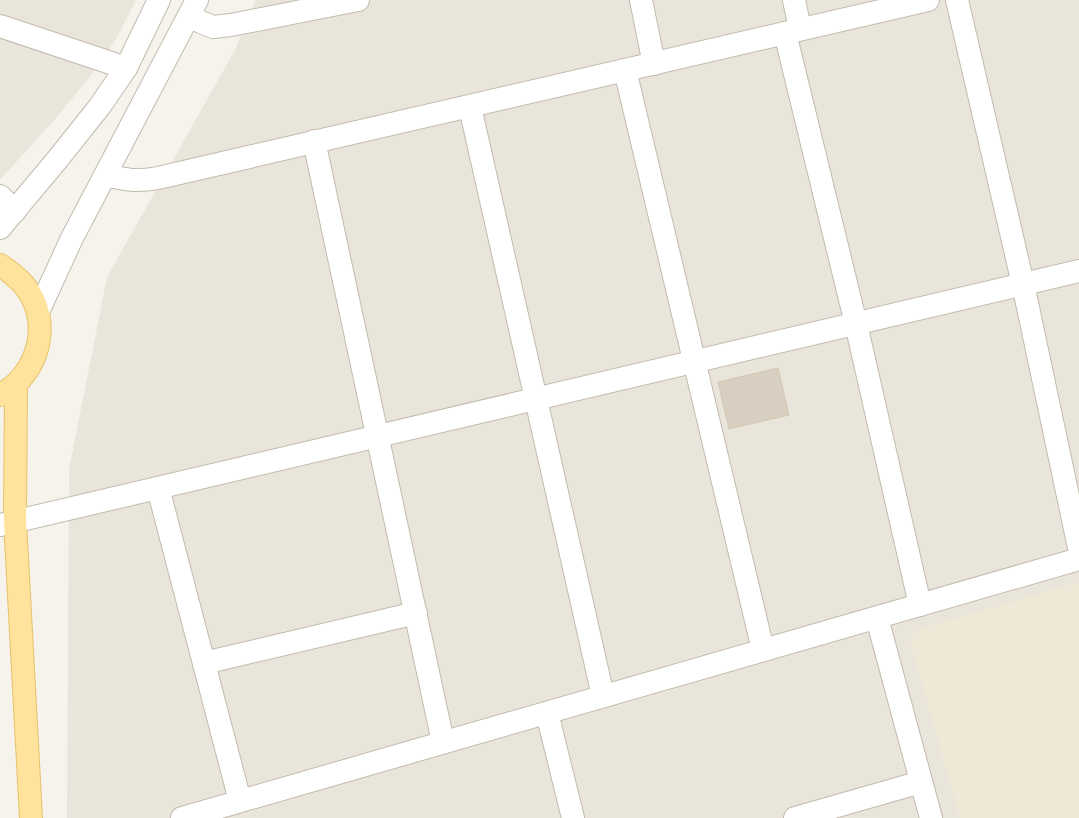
<svg xmlns="http://www.w3.org/2000/svg" width="1079" height="818" font-family="Rubik,sans-serif">
  <rect width="100%" height="100%" fill="#f6f3ec"/>
  <g fill="#eae5da">
    <path d="M0 0H136L116 39 89 78 56 118 0 180Z"/>
    <path d="M256 0H1079V818H67L69 470 107 277 235 50Z"/>
  </g>
  <path fill="#efe8d6" d="M1079 582V818H960L910 641 917 630Z"/>
  <path fill="#d8cfc1" stroke="#d3c7b4" d="M778 368 789 415 729 429 718 382Z"/>
  <g fill="none" stroke-linecap="round" stroke-linejoin="round">
    <defs>
      <g id="minor">
        <path d="M641 0 654 64"/>
        <path d="M794 0 800 29"/>
        <path d="M957 0 1023 284 1079 548"/>
        <path d="M189 17 213 27 231 25 358 0"/>
        <path d="M0 26 126 68"/>
        <path d="M785 33 856 324 920 605"/>
        <path d="M625 70 763 650"/>
        <path d="M470 107 603 696"/>
        <path d="M314 141 443 742"/>
        <path d="M106 175C127 180 136 182 158 178L928 0"/>
        <path d="M0 196 15 211"/>
        <path d="M0 228 57 160 100 106 126 68 159 0"/>
        <path d="M38 312 72 238 197 0"/>
        <path d="M158 488 240 801"/>
        <path d="M0 525 1079 271"/>
        <path d="M877 618 931 818"/>
        <path d="M204 663 416 613"/>
        <path d="M547 713 573 818"/>
        <path d="M182 818 1079 559"/>
        <path d="M795 818 921 782"/>
      </g>
      <g id="major">
        <path d="M0 265C9 271 17 277 24 285 53 320 40 374 0 395"/>
        <path d="M16 385 15 521 31 818"/>
      </g>
    </defs>
    <use href="#minor" stroke="#c2bbae" stroke-width="24"/>
    <use href="#major" stroke="#e6c16a" stroke-width="24"/>
    <use href="#minor" stroke="#fff" stroke-width="22"/>
    <use href="#major" stroke="#ffe39c" stroke-width="22"/>
  </g>
</svg>
